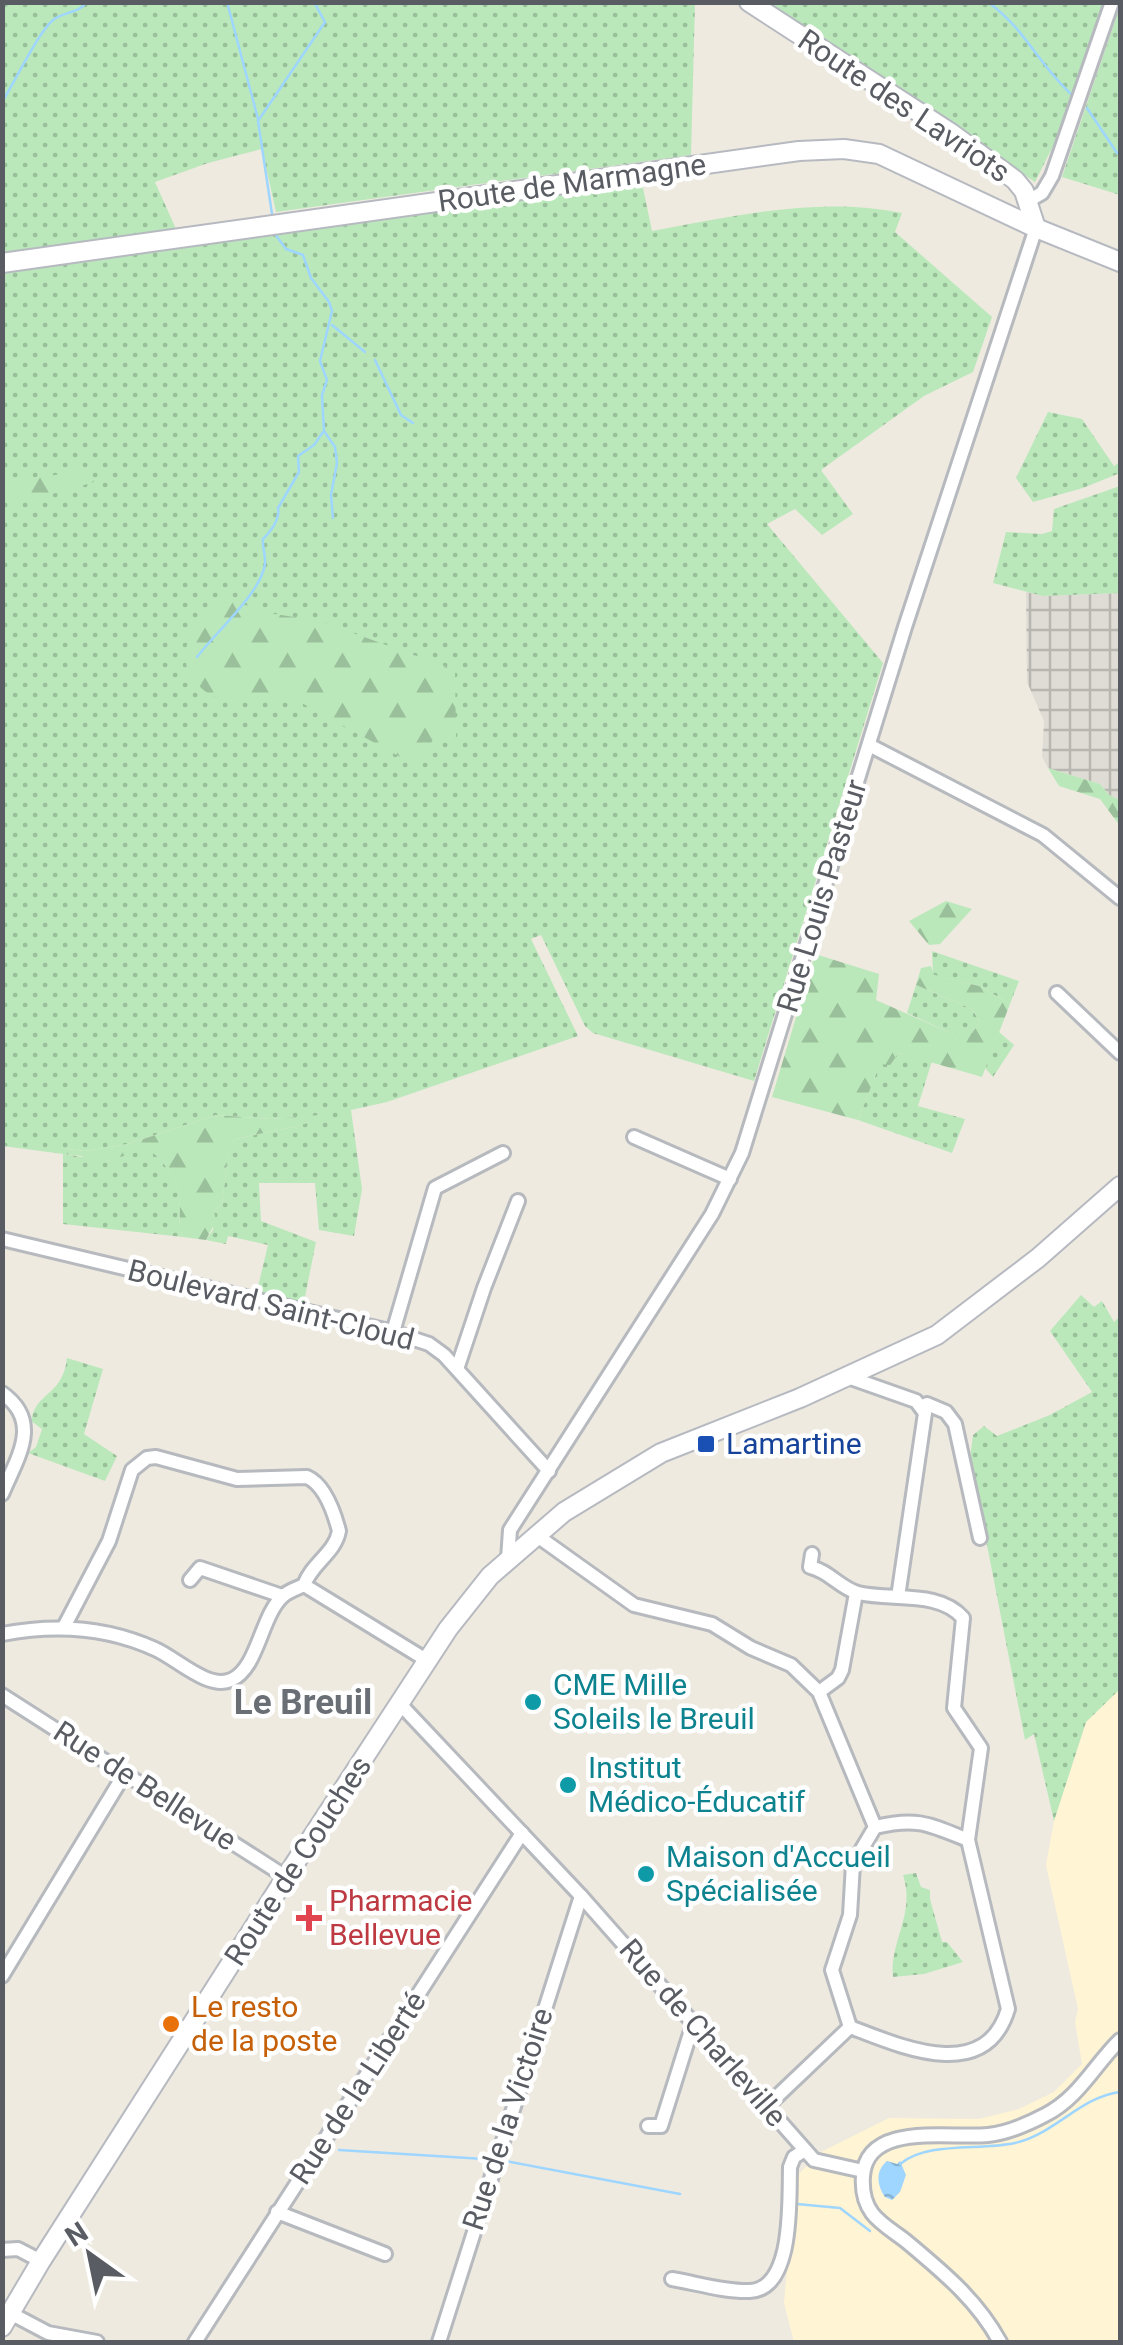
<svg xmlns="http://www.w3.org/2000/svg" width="1123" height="2345" font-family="Roboto,sans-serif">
  <defs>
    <pattern id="industrial-grid" width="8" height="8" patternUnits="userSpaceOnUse" patternTransform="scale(2.5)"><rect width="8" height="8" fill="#dedcd5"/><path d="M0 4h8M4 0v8" fill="none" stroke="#b7b6b0"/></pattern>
    <pattern id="grass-dots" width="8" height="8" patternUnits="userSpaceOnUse" patternTransform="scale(2.5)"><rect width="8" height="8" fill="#bae8ba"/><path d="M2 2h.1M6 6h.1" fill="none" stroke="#9abf9b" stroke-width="1.8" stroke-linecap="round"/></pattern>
    <pattern id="forest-firs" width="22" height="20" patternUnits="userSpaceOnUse" patternTransform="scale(2.5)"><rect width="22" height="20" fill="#bae8ba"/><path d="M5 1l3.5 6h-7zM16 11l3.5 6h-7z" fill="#9abf9b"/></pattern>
    <pattern id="water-ripples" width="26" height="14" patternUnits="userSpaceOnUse" patternTransform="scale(2.5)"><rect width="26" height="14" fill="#9ed6ff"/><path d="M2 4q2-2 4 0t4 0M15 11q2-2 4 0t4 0" fill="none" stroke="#84b1d2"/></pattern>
  </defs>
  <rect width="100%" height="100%" fill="#eeeae0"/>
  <path fill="#fff4d3" d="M1120 1689V2342H794L784 2303 795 2178 819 2153 889 2118 979 2119 1019 2109 1054 2092 1082 2064 1075 2022 1078 2009 1046 1865 1054 1821 1086 1722Z"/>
  <path fill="url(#industrial-grid)" d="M1026 592 1043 596 1120 593V800L1109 795 1100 784 1048 768 1042 757 1044 721 1027 682Z"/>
  <g fill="url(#grass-dots)">
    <path d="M2 3H695L691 155 276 212 262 149 208 163 155 182 176 229 3 253Z"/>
    <path d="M762 3H1103L1055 142 1035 182Z"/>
    <path d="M1120 6V195L1062 177Z"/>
    <path d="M642 183 652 231C735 216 818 196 902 213L895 232 992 317 973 372 924 396 821 470 853 514 822 535 795 509 767 524 883 663 754 1081 593 1033 585 1026 541 935 531 939 578 1036 387 1102 351 1110 362 1189 354 1236 319 1230 315 1183H259L261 1221 316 1242 304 1302 256 1295 268 1245 228 1236 226 1244 206 1240 213 1230 214 1211 222 1205 228 1153 235 1139 298 1126 328 1115 271 1119 216 1115 128 1144 85 1151 66 1149 64 1154 107 1161 147 1148C165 1159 179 1184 180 1204 180 1217 178 1225 183 1237L63 1224V1154L3 1146 2 271Z"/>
    <path d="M1048 412 1082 419 1114 466 1120 462V473L1083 488 1033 502 1016 478Z"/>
    <path d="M1120 486V593L1043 596 993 583 1006 532 1042 534 1052 531 1054 509Z"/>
    <path d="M932 951 1019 981 1010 1004 979 986 933 975Z"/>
    <path d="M916 985 972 1009 980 1022 972 1033H950L907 1013Z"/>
    <path d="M999 1032 1014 1045 993 1077 985 1068Z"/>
    <path d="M898 1053 932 1061 918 1106 965 1119 952 1153 858 1120 880 1063Z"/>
    <path d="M1081 1295 1094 1307 1102 1301 1114 1322 1120 1316V1689L1086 1722 1054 1821 1034 1734 1025 1740 970 1458 973 1435 984 1426 997 1436 1050 1415 1092 1392 1050 1331Z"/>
    <path d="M67 1358 103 1369 84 1434 117 1456 105 1481 28 1453 36 1447 42 1429 31 1421C36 1391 63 1396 67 1358Z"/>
    <path d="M916 1873 921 1887 930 1890V1899L942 1942H947L963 1962 924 1974 893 1977C889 1942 916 1914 903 1875Z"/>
  </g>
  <g fill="url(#forest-firs)">
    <path d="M89 471 94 482C63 491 34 502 3 498V481Z"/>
    <path d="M236 601 262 612 320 621 455 670 456 737 433 740 415 765 298 701C273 696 239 705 220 699 211 697 199 687 194 681 174 654 193 627 211 605Z"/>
    <path d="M1048 768 1100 784 1109 795 1120 800V826L1100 799 1059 786Z"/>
    <path d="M946 901 972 909 940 944 929 945 909 921Z"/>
    <path d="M815 954 879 974 876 1000 950 1033H972L980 1022 972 1009 916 985 921 968 931 966 934 975 979 986 1010 1004 982 1077 899 1053 890 1065 880 1064 858 1120 772 1097Z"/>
    <path d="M334 1114 298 1126 235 1139 228 1154 222 1205 214 1211 216 1221 206 1240 183 1237C178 1225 180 1218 180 1205 179 1184 165 1159 147 1149L107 1161 89 1163 82 1156 63 1154 66 1149 85 1151 128 1144 216 1115 271 1119Z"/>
  </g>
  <path fill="url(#water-ripples)" d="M887 2161 897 2164 900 2161 906 2175 900 2192 892 2200 885 2197C877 2185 875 2171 887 2161Z"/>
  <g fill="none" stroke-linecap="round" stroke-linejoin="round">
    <g stroke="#9ed6ff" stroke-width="2.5">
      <path d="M227 2 258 119"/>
      <path d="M988 2C1027 31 1038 64 1071 94"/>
      <path d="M2 102C15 82 37 34 53 20 65 11 78 14 87 2"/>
      <path d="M1087 108 1117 153"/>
      <path d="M272 214 258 121 325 22 314 2"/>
      <path d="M275 234 286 249 303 255 311 278 329 302 332 311 320 361 327 380 322 395 324 431 335 447 337 463 331 495 333 518"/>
      <path d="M332 325 365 352"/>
      <path d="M375 360 401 415 413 423"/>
      <path d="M197 657C215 633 261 593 265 564 266 556 262 547 263 539 271 531 280 520 278 508L299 472 298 456 314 445 323 432"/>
      <path d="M339 2150 484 2159"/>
      <path d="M505 2161 680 2194"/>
      <path d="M900 2164C928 2141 979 2151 1015 2143 1055 2134 1080 2097 1120 2092"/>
      <path d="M797 2204 840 2208 870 2231"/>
    </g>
    <defs>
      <g id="street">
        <path d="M1028 201 1042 193 1052 176 1112 2"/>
        <path d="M869 745 1043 835 1120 898"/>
        <path d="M1057 993 1120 1053"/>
        <path d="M634 1137 730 1179"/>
        <path d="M2 1239 393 1332 429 1344 444 1355 549 1471"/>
        <path d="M393 1332 435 1188 503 1153"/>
        <path d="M457 1369 484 1288 518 1201"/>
        <path d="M848 1377 916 1401 925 1413 898 1597"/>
        <path d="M2 1393C43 1422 17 1458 2 1494"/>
        <path d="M922 1406 927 1404 946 1412 955 1424 980 1538"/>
        <path d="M536 1535 634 1605 712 1624 751 1648 791 1665 819 1692 875 1827 853 1864 850 1915 832 1970 850 2027"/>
        <path d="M508 1559 510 1530 712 1214 742 1153 905 627 1036 228"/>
        <path d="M190 1580 200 1568 282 1596"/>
        <path d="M64 1627 109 1541 132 1470 147 1458 156 1457 237 1479 307 1477C325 1485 334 1512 339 1531 335 1553 312 1563 304 1585L428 1661"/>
        <path d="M2 1634C54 1624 107 1627 155 1649 176 1658 208 1690 231 1680 258 1669 261 1615 283 1596 288 1591 298 1588 304 1585"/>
        <path d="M819 1692 838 1678 842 1670 856 1593"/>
        <path d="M2 1695 286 1877"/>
        <path d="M400 1704 581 1896 814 2160 863 2171"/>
        <path d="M875 1827C917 1817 929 1824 968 1840"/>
        <path d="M2 1976 125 1773"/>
        <path d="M767 2106 850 2027C900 2046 985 2085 1008 2009L968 1840 981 1748 954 1708 963 1618C939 1590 892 1601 858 1593 840 1588 829 1571 810 1567L812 1554"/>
        <path d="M648 2126H661L694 2021"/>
        <path d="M277 2212 385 2254"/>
        <path d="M2 2250 18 2249 41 2261"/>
        <path d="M672 2279C696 2283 725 2292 750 2291 794 2289 789 2200 790 2167L794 2157 805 2150"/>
        <path d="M12 2314 48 2333 97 2342"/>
        <path d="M195 2342 522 1833"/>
        <path d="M439 2342 581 1896"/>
        <path d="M1000 2342C977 2300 944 2273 907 2242 896 2233 880 2224 872 2213 864 2202 862 2189 863 2176 867 2121 950 2139 988 2135 1007 2133 1028 2124 1045 2115 1079 2098 1095 2064 1120 2040"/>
      </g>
      <g id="secondary">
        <path d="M749 2 951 133 1015 180 1024 191 1036 228"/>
        <path d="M2 263 799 151 844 149 879 154 1036 228 1120 262"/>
        <path d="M2 2327 41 2261 286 1877 448 1629 490 1576 564 1512 661 1453 800 1398 937 1335 1038 1258 1120 1186"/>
      </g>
    </defs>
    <use href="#street" stroke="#b6b9be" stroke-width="18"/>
    <use href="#secondary" stroke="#b6bac0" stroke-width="22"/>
    <use href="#street" stroke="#fff" stroke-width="12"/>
    <use href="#secondary" stroke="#fff" stroke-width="18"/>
  </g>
  <rect fill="#1a4fb4" stroke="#fff" stroke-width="4" x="696" y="1434" width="20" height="20" rx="5"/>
  <g fill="#0f9aa8" stroke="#fff" stroke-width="4">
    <circle cx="533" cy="1702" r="10"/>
    <circle cx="568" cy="1785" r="10"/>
    <circle cx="646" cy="1874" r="10"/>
  </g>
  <path fill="#e0444e" stroke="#fff" stroke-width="4" d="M304 1903h10v10h10v10h-10v10h-10v-10h-10v-10h10z"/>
  <circle fill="#e8710a" stroke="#fff" stroke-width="4" cx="171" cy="2024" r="10"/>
  <g text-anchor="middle" stroke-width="9" stroke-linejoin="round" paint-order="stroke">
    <g font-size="30" fill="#595d63" stroke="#fff">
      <text transform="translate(904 106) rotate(34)" y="10">Route des Lavriots</text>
      <text transform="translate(572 183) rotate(-8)" y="10">Route de Marmagne</text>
      <text transform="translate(822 896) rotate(-73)" y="10">Rue Louis Pasteur</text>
      <text transform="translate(271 1305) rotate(14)" y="10">Boulevard Saint-Cloud</text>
      <text transform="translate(145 1786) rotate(33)" y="10">Rue de Bellevue</text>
      <text transform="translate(298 1861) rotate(-57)" y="10">Route de Couches</text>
      <text transform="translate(703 2033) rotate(49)" y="10">Rue de Charleville</text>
      <text transform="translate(358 2088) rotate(-57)" y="10">Rue de la Liberté</text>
      <text transform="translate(508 2119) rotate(-72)" y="10">Rue de la Victoire</text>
    </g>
    <g font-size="30" fill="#164399" stroke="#fff" text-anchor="start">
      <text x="726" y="1454">Lamartine</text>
    </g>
    <g font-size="30" fill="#0d838f" stroke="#fff" text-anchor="start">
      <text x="553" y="1695">CME Mille<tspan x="553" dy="34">Soleils le Breuil</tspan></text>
      <text x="588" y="1778">Institut<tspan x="588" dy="34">Médico-Éducatif</tspan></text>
      <text x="666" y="1867">Maison d'Accueil<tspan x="666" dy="34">Spécialisée</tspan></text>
    </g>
    <g font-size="30" fill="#be3a42" stroke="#fff" text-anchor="start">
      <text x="329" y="1911">Pharmacie<tspan x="329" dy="34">Bellevue</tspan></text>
    </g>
    <g font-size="30" fill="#c56008" stroke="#fff" text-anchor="start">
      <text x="191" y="2017">Le resto<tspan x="191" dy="34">de la poste</tspan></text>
    </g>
    <g font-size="35" font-weight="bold" fill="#6a6f75" stroke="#fff">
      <text x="303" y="1714">Le Breuil</text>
    </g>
  </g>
  <rect width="1123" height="2345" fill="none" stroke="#595d63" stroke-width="10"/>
  <g transform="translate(90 2255) rotate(327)" stroke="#ffffff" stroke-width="8" paint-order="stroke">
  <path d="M0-8L18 38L0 25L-18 38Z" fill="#595d63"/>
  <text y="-15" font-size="28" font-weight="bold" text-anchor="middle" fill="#595d63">N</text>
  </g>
</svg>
